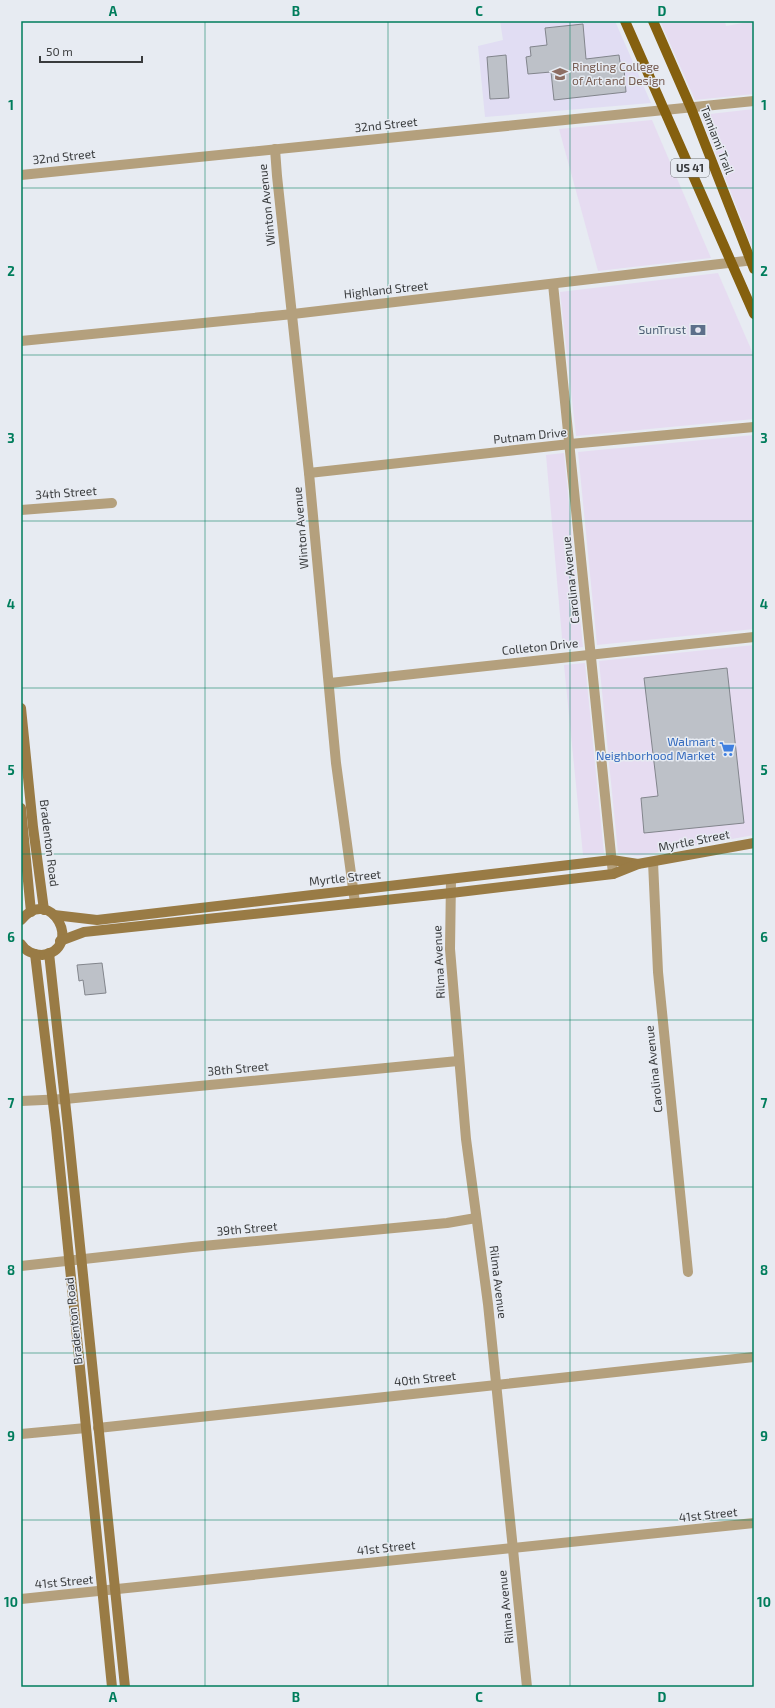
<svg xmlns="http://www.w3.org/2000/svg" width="775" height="1708" font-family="'Exo 2',sans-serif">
  <rect width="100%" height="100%" fill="#e7ebf2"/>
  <g fill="#e6dcf1">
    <path d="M660 21H725L726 26 754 21V94L695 100Z"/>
    <path d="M754 109V252L701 115Z"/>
    <path d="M652 120 711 258 598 271 559 129Z"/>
    <path d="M718 273 754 356V419L576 436 560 292Z"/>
    <path d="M754 435V629L597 645 578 452Z"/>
    <path d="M564 453 583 647 563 649 546 455Z"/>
    <path d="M754 645V835L638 856 618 853 599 661Z"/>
    <path d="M585 663 604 853 583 855 564 665Z"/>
  </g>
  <path fill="#e1ddf3" d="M500 21H615L651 103 485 117 478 46 503 40Z"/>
  <g fill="#bdc1c8" stroke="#82858c">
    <path d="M583 24 586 59 619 55 621 69H624L626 92 554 100 551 72 528 74 526 57 531 56 530 47 547 45 545 28Z"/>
    <path d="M506 55 509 98 490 99 487 57Z"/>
    <path d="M727 668 744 823 644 833 641 798 658 796 644 678Z"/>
    <path d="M102 963 106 993 85 995 83 980 79 981 77 965Z"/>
  </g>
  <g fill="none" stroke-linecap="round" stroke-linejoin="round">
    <g stroke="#b4a07d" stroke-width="10">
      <path d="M275 149 277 176 309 473 336 763 355 903"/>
      <path d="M21 175 754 101"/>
      <path d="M553 284 613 874"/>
      <path d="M21 341 293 314 754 260"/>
      <path d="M309 473 570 444 754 427"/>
      <path d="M21 510 112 503"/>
      <path d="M330 683 754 637"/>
      <path d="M653 862 658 972 688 1272"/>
      <path d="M451 880 450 949 466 1139 488 1304 527 1687"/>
      <path d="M21 1101 65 1099 458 1061"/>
      <path d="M21 1266 192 1247 447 1223 476 1218"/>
      <path d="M98 1428 754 1357"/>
      <path d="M21 1434 86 1428"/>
      <path d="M21 1599 754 1523"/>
    </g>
    <g stroke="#997b45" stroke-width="10">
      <path d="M21 708 33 827 44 910"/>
      <path d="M21 808 31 912"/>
      <path d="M54 915 97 920C268 899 440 881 612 860L638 864"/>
      <path d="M21 920C51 883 85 950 42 955 34 955 25 951 21 944"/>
      <path d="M60 941 84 932 451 893 613 874 638 864 754 843"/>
      <path d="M49 953 68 1128 125 1687"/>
      <path d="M35 954 56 1128 112 1687"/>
    </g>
    <g stroke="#85600f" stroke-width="10">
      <path d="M625 21 754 314"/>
      <path d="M653 21 691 108 754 269"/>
    </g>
  </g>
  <path fill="none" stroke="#007d5c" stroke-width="1" stroke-opacity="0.55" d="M205 21V1687M388 21V1687M570 21V1687M21 188H754M21 355H754M21 521H754M21 688H754M21 854H754M21 1020H754M21 1187H754M21 1353H754M21 1520H754"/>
  <defs>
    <symbol id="university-bare" viewBox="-9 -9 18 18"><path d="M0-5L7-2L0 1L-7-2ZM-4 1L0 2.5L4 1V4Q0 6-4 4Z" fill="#8d6e63" stroke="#e7ebf2" stroke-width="2.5" paint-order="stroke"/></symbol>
    <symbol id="bank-bare" viewBox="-9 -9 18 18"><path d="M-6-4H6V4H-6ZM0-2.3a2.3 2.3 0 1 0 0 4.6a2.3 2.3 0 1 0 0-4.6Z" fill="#5c6f8a" stroke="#e7ebf2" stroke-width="2.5" paint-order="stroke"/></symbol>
    <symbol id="supermarket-bare" viewBox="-9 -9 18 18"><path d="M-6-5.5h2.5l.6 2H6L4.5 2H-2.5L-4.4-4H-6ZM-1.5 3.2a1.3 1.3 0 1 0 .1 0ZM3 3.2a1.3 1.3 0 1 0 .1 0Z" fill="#3f7fe0" stroke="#e7ebf2" stroke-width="2.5" paint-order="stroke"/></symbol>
  </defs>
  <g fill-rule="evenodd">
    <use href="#university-bare" x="549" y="63" width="22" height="22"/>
    <use href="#bank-bare" x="687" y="319" width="22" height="22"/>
    <use href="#supermarket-bare" x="716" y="738" width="22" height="22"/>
  </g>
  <g text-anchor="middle" stroke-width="3" stroke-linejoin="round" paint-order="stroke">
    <rect fill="#e7ebf2" stroke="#6d7073" stroke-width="1" x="671" y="159" width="38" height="18" rx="3"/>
    <g font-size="11" font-weight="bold" fill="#393b3d">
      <text x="690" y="172">US 41</text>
    </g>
    <g font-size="12" fill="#785e54" stroke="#e7ebf2" text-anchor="start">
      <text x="572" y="71">Ringling College<tspan x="572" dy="14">of Art and Design</tspan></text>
    </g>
    <g font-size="12" fill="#393b3d" stroke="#e7ebf2">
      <text transform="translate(386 125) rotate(-6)" y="4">32nd Street</text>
      <text transform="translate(717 140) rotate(69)" y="4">Tamiami Trail</text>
      <text transform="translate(64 157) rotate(-6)" y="4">32nd Street</text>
      <text transform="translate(267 205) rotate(-96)" y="4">Winton Avenue</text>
      <text transform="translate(386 290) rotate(-6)" y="4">Highland Street</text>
      <text transform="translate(530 436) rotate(-6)" y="4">Putnam Drive</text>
      <text transform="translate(66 493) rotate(-4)" y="4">34th Street</text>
      <text transform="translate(301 528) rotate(-95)" y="4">Winton Avenue</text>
      <text transform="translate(571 580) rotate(-96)" y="4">Carolina Avenue</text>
      <text transform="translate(540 647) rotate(-6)" y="4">Colleton Drive</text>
      <text transform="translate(694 841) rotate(-11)" y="4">Myrtle Street</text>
      <text transform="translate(49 843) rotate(83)" y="4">Bradenton Road</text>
      <text transform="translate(345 878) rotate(-6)" y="4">Myrtle Street</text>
      <text transform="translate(439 962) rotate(-93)" y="4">Rilma Avenue</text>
      <text transform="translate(238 1069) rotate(-5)" y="4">38th Street</text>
      <text transform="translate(654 1069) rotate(-96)" y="4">Carolina Avenue</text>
      <text transform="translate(247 1229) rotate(-5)" y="4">39th Street</text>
      <text transform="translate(498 1282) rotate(83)" y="4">Rilma Avenue</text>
      <text transform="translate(74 1321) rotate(-96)" y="4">Bradenton Road</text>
      <text transform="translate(425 1379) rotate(-6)" y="4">40th Street</text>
      <text transform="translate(708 1515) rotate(-6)" y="4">41st Street</text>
      <text transform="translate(386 1548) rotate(-6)" y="4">41st Street</text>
      <text transform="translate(64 1582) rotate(-5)" y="4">41st Street</text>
      <text transform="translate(506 1607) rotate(-96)" y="4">Rilma Avenue</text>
    </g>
    <g font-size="12" fill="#4e5e75" stroke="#e7ebf2" text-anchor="end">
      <text x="686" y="334">SunTrust</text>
    </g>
    <g font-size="12" fill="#366cbe" stroke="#e7ebf2" text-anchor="end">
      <text x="715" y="746">Walmart<tspan x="715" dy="14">Neighborhood Market</tspan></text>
    </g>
  </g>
  <rect width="775" height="1708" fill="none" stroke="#e7ebf2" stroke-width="44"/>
  <path d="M40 56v6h102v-6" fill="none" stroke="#393b3d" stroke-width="2"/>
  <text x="46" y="56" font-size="12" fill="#393b3d" stroke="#e7ebf2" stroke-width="3" paint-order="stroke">50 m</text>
  <rect x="22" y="22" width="731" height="1664" fill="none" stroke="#007d5c" stroke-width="1.5"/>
  <g font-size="13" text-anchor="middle" font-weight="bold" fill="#007d5c">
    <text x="113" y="16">A</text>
    <text x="296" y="16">B</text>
    <text x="479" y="16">C</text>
    <text x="662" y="16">D</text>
    <text x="11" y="110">1</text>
    <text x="764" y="110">1</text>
    <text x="11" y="276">2</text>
    <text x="764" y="276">2</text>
    <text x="11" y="443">3</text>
    <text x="764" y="443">3</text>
    <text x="11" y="609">4</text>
    <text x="764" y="609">4</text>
    <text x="11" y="775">5</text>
    <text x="764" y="775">5</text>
    <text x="11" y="942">6</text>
    <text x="764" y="942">6</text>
    <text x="11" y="1108">7</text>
    <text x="764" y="1108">7</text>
    <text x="11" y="1275">8</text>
    <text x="764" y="1275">8</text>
    <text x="11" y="1441">9</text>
    <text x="764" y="1441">9</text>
    <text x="11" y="1607">10</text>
    <text x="764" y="1607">10</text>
    <text x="113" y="1702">A</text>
    <text x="296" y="1702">B</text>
    <text x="479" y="1702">C</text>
    <text x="662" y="1702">D</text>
  </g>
</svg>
